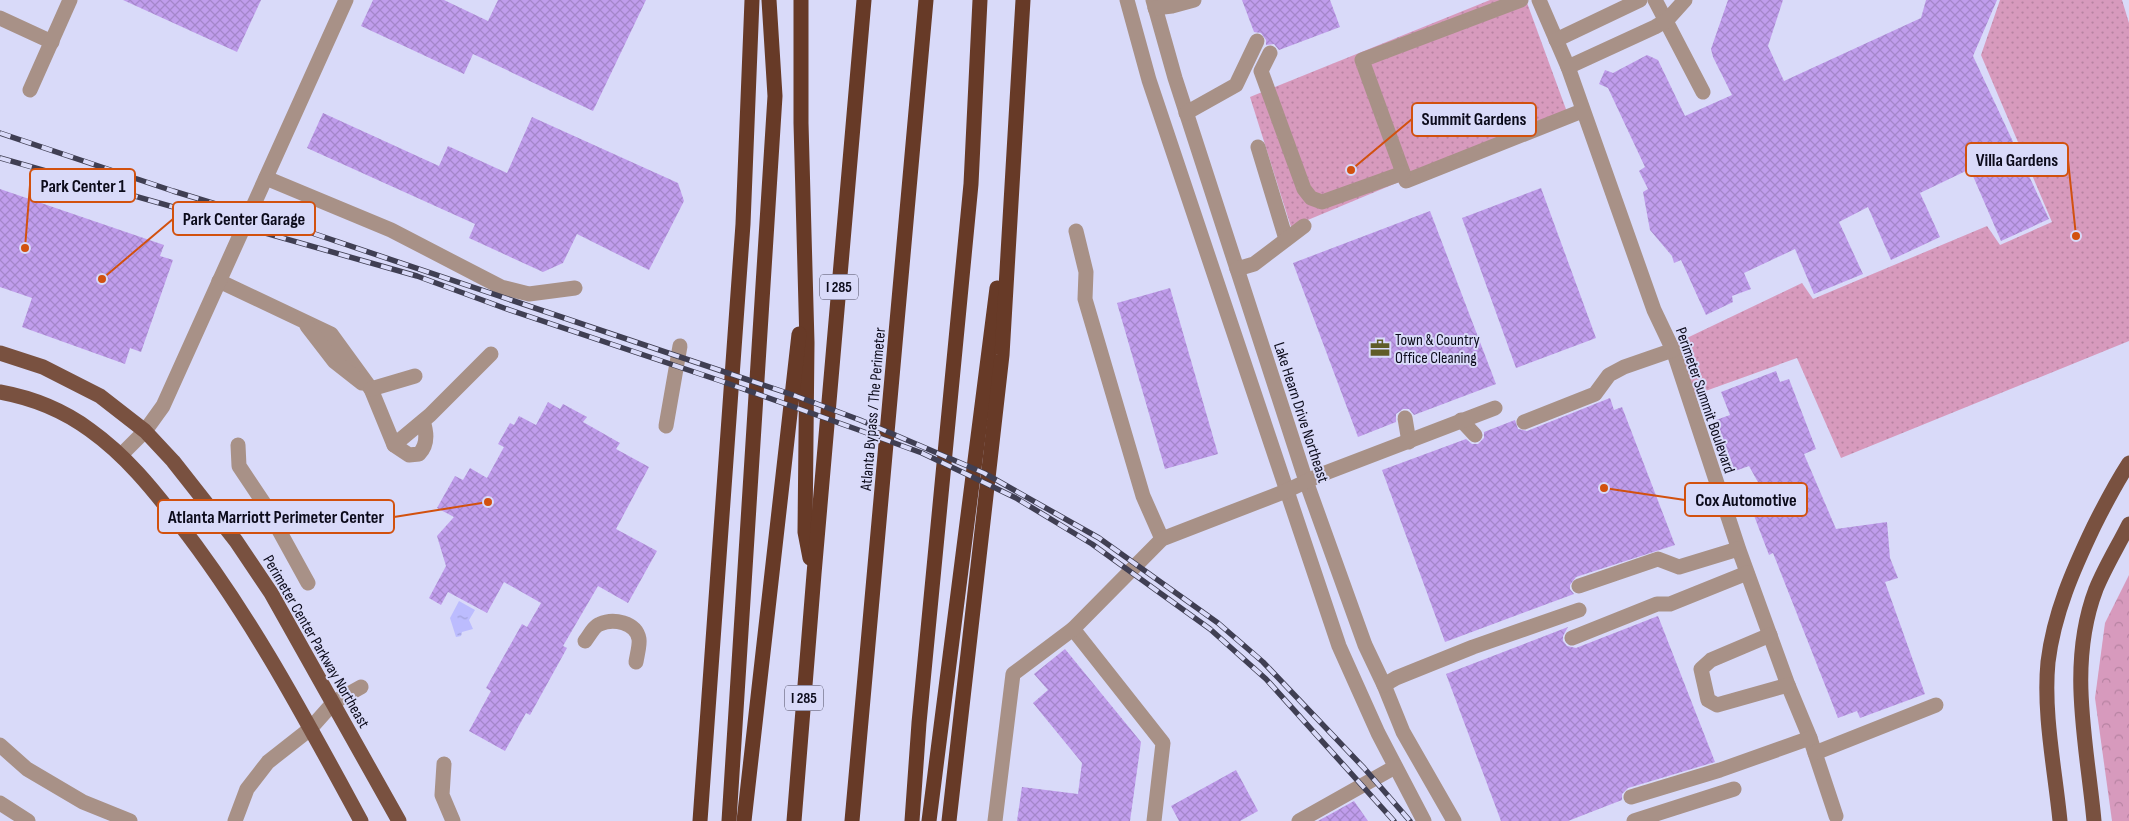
<svg xmlns="http://www.w3.org/2000/svg" width="2129" height="821" font-family="'Sofia Sans Condensed',sans-serif">
  <defs>
    <pattern id="forest-crowns" width="20" height="18" patternUnits="userSpaceOnUse" patternTransform="scale(1.25)"><rect width="20" height="18" fill="#d79abd"/><path d="M2 6a3 3 0 1 1 6 0M12 15a3 3 0 1 1 6 0" fill="none" stroke="#b783a2"/></pattern>
    <pattern id="garden-dots" width="8" height="8" patternUnits="userSpaceOnUse" patternTransform="scale(1.25)"><rect width="8" height="8" fill="#d79abd"/><path d="M2 2h.1M6 6h.1" fill="none" stroke="#b783a2" stroke-width="1.8" stroke-linecap="round"/></pattern>
    <pattern id="water-ripples" width="26" height="14" patternUnits="userSpaceOnUse" patternTransform="scale(1.25)"><rect width="26" height="14" fill="#bcbcfe"/><path d="M2 4q2-2 4 0t4 0M15 11q2-2 4 0t4 0" fill="none" stroke="#a0a0d9"/></pattern>
    <pattern id="building-cross-hatch" width="8" height="8" patternUnits="userSpaceOnUse" patternTransform="scale(1.25)"><rect width="8" height="8" fill="#c09dec"/><path d="M0 0l8 8M0 8l8-8" fill="none" stroke="#a486ca"/></pattern>
  </defs>
  <rect width="100%" height="100%" fill="#d9daf9"/>
  <path fill="url(#forest-crowns)" d="M2129 575V821H2112L2095 698 2105 623Z"/>
  <g fill="url(#garden-dots)">
    <path d="M1490 0H1526L1567 112 1291 227 1250 97Z"/>
    <path d="M2000 0H2122L2129 23V341L1841 458 1797 358 1686 398 1668 347 1802 283 1813 299 1987 226 2000 245 2052 222 1981 55Z"/>
  </g>
  <path fill="url(#water-ripples)" d="M459 601 475 610 469 620 473 629 462 632 461 636 456 637 450 618Z"/>
  <g fill="url(#building-cross-hatch)">
    <path d="M123 0H261L237 52Z"/>
    <path d="M373 0H444L488 21 498 0H646L593 111 473 54 464 74 361 26Z"/>
    <path d="M1242 0H1330L1340 27 1279 50 1274 44 1266 45V40L1261 33 1254 32Z"/>
    <path d="M1728 0H1783L1768 46 1784 81 1921 18 1926 0H1997L1973 56 2049 219 2001 241 1970 169 1920 193 1940 237 1891 260 1868 207 1839 222 1863 274 1814 294 1795 249 1744 273 1751 289 1732 296 1733 302 1706 315 1681 260 1674 263 1672 256 1650 230 1643 192 1648 189 1639 171 1645 167 1608 88 1599 84 1605 70 1613 73 1647 55 1658 60 1685 116 1732 95 1713 57 1711 49Z"/>
    <path d="M323 113 439 166 448 146 507 173 532 117 678 183 684 201 649 270 577 234 563 263 543 272 469 238 475 224 307 148Z"/>
    <path d="M1541 188 1596 338 1516 368 1462 218Z"/>
    <path d="M0 189 164 245 160 256 173 260 141 352 130 348 125 364 22 327 32 298 0 287Z"/>
    <path d="M1430 211 1496 384 1414 415 1409 409H1403L1396 414V422L1358 437 1293 263Z"/>
    <path d="M1170 288 1218 454 1165 469 1117 303Z"/>
    <path d="M1776 371 1780 382 1789 379 1816 449 1804 454 1836 529 1887 522 1890 558 1898 578 1885 582 1925 694 1860 718 1857 711 1838 718 1773 553 1769 555 1750 505 1765 500 1759 484 1749 466 1735 471 1716 420 1730 415 1721 392Z"/>
    <path d="M1610 398 1614 410 1622 407 1675 545 1576 577 1570 585V589L1574 594 1445 642 1382 470 1466 439 1472 444H1478L1484 438V432L1515 420 1518 429 1527 431Z"/>
    <path d="M548 402 560 409 563 404 587 417 583 422 620 443 616 449 649 467 616 529 657 551 628 603 598 586 563 646 567 648 530 715 526 713 505 751 469 731 491 691 486 688 522 624 527 627 541 603 504 582 487 613 448 592 441 605 429 598 446 566 437 536 454 517 437 508 455 476 463 480 470 468 487 478 504 447 498 444 510 423 514 425 519 416 536 425Z"/>
    <path d="M1658 616 1715 762 1628 788 1622 794V800L1568 821H1501L1446 674 1568 627 1563 636V641L1567 646 1576 648Z"/>
    <path d="M1065 649 1141 742 1130 821H1017L1022 787 1078 794 1082 763 1033 703 1048 690 1034 674Z"/>
    <path d="M1236 770 1258 811 1240 821H1179L1171 806Z"/>
    <path d="M1354 801 1368 821H1318Z"/>
  </g>
  <g fill="none" stroke-linecap="round" stroke-linejoin="round">
    <g stroke="#a89187" stroke-width="15">
      <path d="M1127 0 1149 80 1339 646 1378 733 1424 821"/>
      <path d="M1153 0 1175 78 1306 481 1365 645 1384 685 1403 732 1454 821"/>
      <path d="M1521 0 1362 60 1406 181 1582 111"/>
      <path d="M1539 0 1568 67 1654 310 1673 350 1739 550 1788 685 1810 738 1836 816"/>
      <path d="M1655 0 1703 92"/>
      <path d="M1155 8 1172 6 1194 0"/>
      <path d="M0 18 52 42"/>
      <path d="M1556 40 1640 0"/>
      <path d="M1270 53 1261 71 1304 189 1311 198 1322 202 1403 173"/>
      <path d="M1568 67 1655 27 1667 20 1685 0"/>
      <path d="M30 90 70 0"/>
      <path d="M1186 113 1236 85 1257 41"/>
      <path d="M1258 147 1286 239"/>
      <path d="M266 178 391 230 501 287 529 294 575 288"/>
      <path d="M1076 231 1086 272 1085 299 1143 496 1162 539"/>
      <path d="M1237 269 1254 264 1304 226"/>
      <path d="M219 281 331 334 371 389 394 445 409 455 419 454C428 445 427 433 423 421"/>
      <path d="M307 326 334 361 362 383"/>
      <path d="M371 389 415 376"/>
      <path d="M1405 418 1409 442"/>
      <path d="M1461 420 1475 435"/>
      <path d="M1524 422 1595 394 1609 375 1624 367 1673 350"/>
      <path d="M666 426 680 346"/>
      <path d="M238 445 239 466 265 505 308 583"/>
      <path d="M394 445 430 415 491 354"/>
      <path d="M121 455 145 431 163 406 346 0"/>
      <path d="M1579 586 1658 559 1679 567 1738 549"/>
      <path d="M1073 629 1163 743 1154 821"/>
      <path d="M1770 635 1711 660 1701 669 1708 700 1717 705 1788 685"/>
      <path d="M1572 638 1657 604H1670L1747 573"/>
      <path d="M585 641C589 636 594 626 600 624 613 618 636 622 639 639 640 645 637 655 636 662"/>
      <path d="M1384 685 1396 678 1473 647 1579 610"/>
      <path d="M0 745 27 769 83 802 130 821"/>
      <path d="M1815 753 1936 705"/>
      <path d="M444 764 442 795 453 821"/>
      <path d="M1631 797 1720 770 1810 738"/>
      <path d="M0 803 28 821"/>
      <path d="M235 821 247 789 268 762 310 729 334 702 361 687"/>
      <path d="M995 821 1013 674 1073 629 1162 539 1286 491 1320 475 1495 408"/>
      <path d="M1299 821 1395 767"/>
      <path d="M1634 821 1734 789"/>
    </g>
    <g stroke="#795140" stroke-width="15">
      <path d="M0 353 43 367 100 396 145 431 173 461 236 541 271 593 399 821"/>
      <path d="M0 392C33 398 63 410 90 430 125 455 152 488 178 522 250 614 305 718 361 821"/>
      <path d="M2060 821C2055 770 2043 713 2048 662 2054 613 2073 570 2094 526 2105 504 2116 483 2129 463"/>
      <path d="M2094 821C2087 744 2067 665 2096 589 2105 567 2118 546 2129 524"/>
    </g>
    <g stroke="#673a27" stroke-width="15">
      <path d="M801 0V123L807 343 805 532 810 558"/>
      <path d="M700 821 743 224 752 0"/>
      <path d="M729 821 775 96 769 0"/>
      <path d="M744 821 799 334"/>
      <path d="M794 821 814 574 864 0"/>
      <path d="M852 821 926 0"/>
      <path d="M912 821 919 723 971 184 980 0"/>
      <path d="M929 821 997 288"/>
      <path d="M949 821 1002 355 1023 0"/>
    </g>
    <defs>
      <g id="rail">
        <path d="M0 133 173 191 309 232 796 396 860 420 984 473 1099 538 1218 623 1263 662 1364 768 1410 821"/>
        <path d="M0 158 417 276 504 308 721 381 856 429 922 453 983 482 1016 498 1092 544 1210 629 1266 679 1394 821"/>
      </g>
    </defs>
    <use href="#rail" stroke="#403f53" stroke-width="5.5"/>
    <use href="#rail" stroke="#d9daf9" stroke-width="4" stroke-dasharray="11" stroke-linecap="butt"/>
  </g>
  <defs>
    <symbol id="office-bare" viewBox="-9 -9 18 18"><path d="M-6-3h4V-5.5h4V-3h4V5H-6ZM-1-4.5V-3h2v-1.5ZM-6 0V1H6V0Z" fill="#605c28" stroke="#d9daf9" stroke-width="2.5" paint-order="stroke"/></symbol>
  </defs>
  <g fill-rule="evenodd">
    <use href="#office-bare" x="1366" y="334" width="28" height="28"/>
  </g>
  <g text-anchor="middle" stroke-width="4" stroke-linejoin="round" paint-order="stroke">
    <g fill="#d9daf9" stroke="#4a495e" stroke-width="1">
      <rect x="820" y="274.5" width="38" height="25" rx="4"/>
      <rect x="785" y="685.5" width="38" height="25" rx="4"/>
    </g>
    <g font-size="15" font-weight="bold" fill="#0c0b1b">
      <text x="839" y="292">I 285</text>
      <text x="804" y="703">I 285</text>
    </g>
    <g font-size="16" fill="#0c0b1b" stroke="#d9daf9" text-anchor="start">
      <text x="1395" y="345">Town &amp; Country<tspan x="1395" dy="18">Office Cleaning</tspan></text>
    </g>
    <g font-size="16" fill="#0c0b1b" stroke="#d9daf9">
      <text transform="translate(1706 400) rotate(71)" y="6">Perimeter Summit Boulevard</text>
      <text transform="translate(872 409) rotate(-85)" y="6">Atlanta Bypass / The Perimeter</text>
      <text transform="translate(1302 412) rotate(72)" y="6">Lake Hearn Drive Northeast</text>
      <text transform="translate(317 641) rotate(60)" y="6">Perimeter Center Parkway Northeast</text>
    </g>
  </g>
  <path fill="none" stroke="#d2510e" stroke-width="2" d="M1351 170L1412 119M2076 236L2068 160M25 248L30 185M102 279L173 219M1604 488L1685 500M488 502L394 517"/>
  <g fill="#d2510e" stroke="#d9daf9" stroke-width="2">
    <circle cx="1351" cy="170" r="5"/>
    <circle cx="2076" cy="236" r="5"/>
    <circle cx="25" cy="248" r="5"/>
    <circle cx="102" cy="279" r="5"/>
    <circle cx="1604" cy="488" r="5"/>
    <circle cx="488" cy="502" r="5"/>
  </g>
  <g fill="#d9daf9" stroke="#d2510e" stroke-width="2">
    <rect x="1412" y="103" width="124" height="33" rx="5"/>
    <rect x="1966" y="143" width="102" height="33" rx="5"/>
    <rect x="30" y="169" width="105" height="33" rx="5"/>
    <rect x="173" y="202" width="142" height="33" rx="5"/>
    <rect x="1685" y="483" width="122" height="33" rx="5"/>
    <rect x="158" y="500" width="236" height="33" rx="5"/>
  </g>
  <g font-size="18" text-anchor="middle" font-weight="bold" fill="#0c0b1b">
    <text x="1474" y="125">Summit Gardens</text>
    <text x="2017" y="166">Villa Gardens</text>
    <text x="83" y="192">Park Center 1</text>
    <text x="244" y="225">Park Center Garage</text>
    <text x="1746" y="506">Cox Automotive</text>
    <text x="276" y="523">Atlanta Marriott Perimeter Center</text>
  </g>
</svg>
